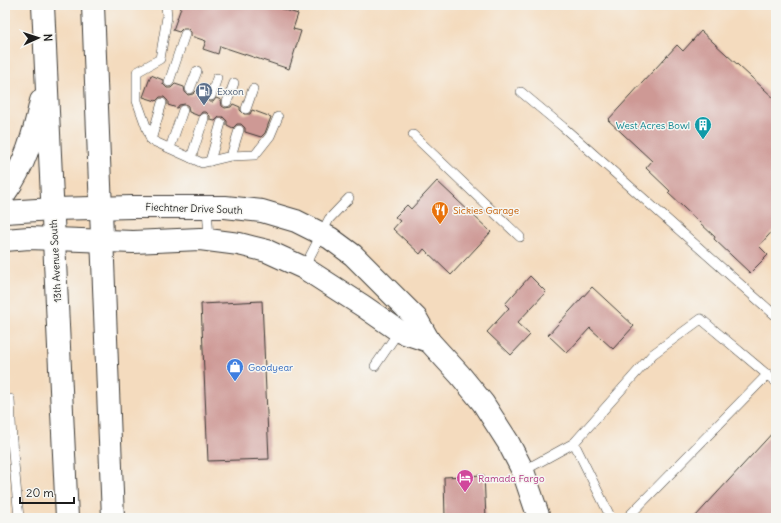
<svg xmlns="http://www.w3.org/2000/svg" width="781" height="523" font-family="Delius,sans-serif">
  <rect width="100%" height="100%" fill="#f6f6f2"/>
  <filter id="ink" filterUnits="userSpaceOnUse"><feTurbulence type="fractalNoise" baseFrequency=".025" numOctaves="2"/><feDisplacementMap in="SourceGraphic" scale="8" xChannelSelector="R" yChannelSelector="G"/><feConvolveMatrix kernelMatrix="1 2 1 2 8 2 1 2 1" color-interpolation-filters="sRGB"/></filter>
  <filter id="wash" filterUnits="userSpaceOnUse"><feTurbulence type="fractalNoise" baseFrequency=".012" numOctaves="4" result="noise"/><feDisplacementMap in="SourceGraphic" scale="16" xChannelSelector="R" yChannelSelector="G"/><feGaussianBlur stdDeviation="0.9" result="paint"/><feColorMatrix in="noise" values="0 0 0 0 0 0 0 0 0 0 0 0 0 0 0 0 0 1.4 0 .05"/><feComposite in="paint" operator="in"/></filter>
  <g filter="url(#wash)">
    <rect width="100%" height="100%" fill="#f4dbbe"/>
    <g id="blocks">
      <g fill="#ce9995">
        <path d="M182 5H270L298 14 293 29 301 31 289 69 220 46 218 54 203 49 206 41 191 36V32L187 28H183L179 32 173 30Z"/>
        <path d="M701 31 776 100V227L759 246 768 255 750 273 714 239 715 237 668 193 670 191 646 168 652 161 608 120 677 45 683 51Z"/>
        <path d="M151 75 163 80V84L167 88H171L175 84 184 87 185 92 188 95 193 94 196 91 205 94V98L209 102H213L216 98 221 100 222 106 225 108 231 107 233 104 240 107V110L244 114H250L252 110 271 117 265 133 261 137 245 132V128L241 124H237L233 128 227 125V121L223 117H219L215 121 210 120V116L206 112H202L199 116 189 112 188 106 185 104 179 105 177 108 168 105V101L164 97H160L156 101 143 97Z"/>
        <path d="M437 181 491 232 451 275 424 249 420 254 393 229 400 221 395 217 407 205 411 209Z"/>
        <path d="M530 276 546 292 517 323 530 335 511 355 487 332 509 308 505 304Z"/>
        <path d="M592 287 634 326 613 349 590 328 567 353 548 335Z"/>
        <path d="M262 301 269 459 208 461 201 304Z"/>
        <path d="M776 429V518H694Z"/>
        <path d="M484 475 486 518H445L444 477Z"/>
      </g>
    </g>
  </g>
  <g filter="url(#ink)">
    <use href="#blocks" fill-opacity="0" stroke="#3c3934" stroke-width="1"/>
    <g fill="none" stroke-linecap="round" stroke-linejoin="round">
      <defs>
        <g id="lane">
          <path d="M166 5 167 17 160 59 137 72V101L151 140 202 163 231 156 255 155 270 136 278 117"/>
          <path d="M169 82 185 34"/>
          <path d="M190 89 197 71"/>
          <path d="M521 92 563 127 776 316"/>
          <path d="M211 96 217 78"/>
          <path d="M227 102 234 83"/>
          <path d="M246 109 253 89"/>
          <path d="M413 135 520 237"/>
          <path d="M151 140 162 103"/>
          <path d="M170 148 183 110"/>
          <path d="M231 156 239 130"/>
          <path d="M191 158 204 118"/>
          <path d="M210 161 221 123"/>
          <path d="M207 207 209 239"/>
          <path d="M304 268 329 219 349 198"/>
          <path d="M375 366 399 331"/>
          <path d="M5 399H10L12 442"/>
          <path d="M5 442H12L19 518"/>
          <path d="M574 443 611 518"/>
          <path d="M523 471 574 443 653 354 701 319 776 382"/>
          <path d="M627 518 768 374"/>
        </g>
        <g id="secondary">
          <path d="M43 5 67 518"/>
          <path d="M93 5 113 518"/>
          <path d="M5 193C25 166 34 134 41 101"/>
          <path d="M5 212 53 209 132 207H225L262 211 296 221 330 238 353 255 416 318 429 341 460 375 483 403 508 442 523 471 539 518"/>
          <path d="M5 240 29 238 133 242 200 239 239 244 267 251 304 268 363 306 399 331 429 341"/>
        </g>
      </defs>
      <use href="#lane" stroke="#3c3934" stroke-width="10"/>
      <use href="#secondary" stroke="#3c3934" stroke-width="24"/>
      <use href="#lane" stroke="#fff" stroke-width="9"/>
      <use href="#secondary" stroke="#fff" stroke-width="22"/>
    </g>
  </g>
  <defs>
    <symbol id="fuel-pin" viewBox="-11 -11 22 30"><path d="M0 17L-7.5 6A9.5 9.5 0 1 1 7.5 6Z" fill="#5c6f8a" stroke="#f6f6f2"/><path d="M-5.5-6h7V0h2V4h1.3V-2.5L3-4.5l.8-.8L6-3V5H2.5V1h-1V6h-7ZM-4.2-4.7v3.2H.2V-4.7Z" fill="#fff"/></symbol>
    <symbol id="building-pin" viewBox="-11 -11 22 30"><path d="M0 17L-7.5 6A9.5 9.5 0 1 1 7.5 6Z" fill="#0f9aa8" stroke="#f6f6f2"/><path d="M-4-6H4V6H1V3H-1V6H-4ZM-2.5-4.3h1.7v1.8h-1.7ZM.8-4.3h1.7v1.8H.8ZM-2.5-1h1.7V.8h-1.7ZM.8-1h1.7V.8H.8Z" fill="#fff"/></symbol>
    <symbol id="restaurant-pin" viewBox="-11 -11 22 30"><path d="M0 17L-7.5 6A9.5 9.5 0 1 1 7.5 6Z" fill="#e8710a" stroke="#f6f6f2"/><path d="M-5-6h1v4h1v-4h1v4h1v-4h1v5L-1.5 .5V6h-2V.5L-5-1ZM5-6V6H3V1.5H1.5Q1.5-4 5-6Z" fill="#fff"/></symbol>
    <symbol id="shop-pin" viewBox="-11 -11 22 30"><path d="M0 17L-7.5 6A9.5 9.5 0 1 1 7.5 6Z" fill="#3f7fe0" stroke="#f6f6f2"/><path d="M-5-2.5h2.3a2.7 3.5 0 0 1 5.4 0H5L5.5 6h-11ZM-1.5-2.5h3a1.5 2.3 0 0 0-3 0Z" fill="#fff"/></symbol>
    <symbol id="hotel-pin" viewBox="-11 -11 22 30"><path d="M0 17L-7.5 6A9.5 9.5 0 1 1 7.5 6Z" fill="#d1479c" stroke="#f6f6f2"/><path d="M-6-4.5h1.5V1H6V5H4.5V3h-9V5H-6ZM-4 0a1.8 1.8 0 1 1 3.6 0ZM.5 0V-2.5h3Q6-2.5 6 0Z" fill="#fff"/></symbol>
  </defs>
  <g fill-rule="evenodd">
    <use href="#fuel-pin" x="194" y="81" width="20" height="27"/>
    <use href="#building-pin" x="693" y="115" width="20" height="27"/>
    <use href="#restaurant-pin" x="430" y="200" width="20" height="27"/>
    <use href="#shop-pin" x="225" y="357" width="20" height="27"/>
    <use href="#hotel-pin" x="455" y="468" width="20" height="27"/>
  </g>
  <g text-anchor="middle" stroke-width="3" stroke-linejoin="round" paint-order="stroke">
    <g font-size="10" fill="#4e5e75" stroke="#f6f6f2" text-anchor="start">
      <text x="217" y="95">Exxon</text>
    </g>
    <g font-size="10" fill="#0d838f" stroke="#f6f6f2" text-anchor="end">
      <text x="690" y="129">West Acres Bowl</text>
    </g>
    <g font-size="10" fill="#1c1c1c" stroke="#f6f6f2">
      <text transform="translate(194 208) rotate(2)" y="4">Fiechtner Drive South</text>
      <text transform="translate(55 261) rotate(-93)" y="4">13th Avenue South</text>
    </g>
    <g font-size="10" fill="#c56008" stroke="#f6f6f2" text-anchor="start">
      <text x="453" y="214">Sickies Garage</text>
    </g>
    <g font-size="10" fill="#366cbe" stroke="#f6f6f2" text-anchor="start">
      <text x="248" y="371">Goodyear</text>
    </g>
    <g font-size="10" fill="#b23c85" stroke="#f6f6f2" text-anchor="start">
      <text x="478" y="482">Ramada Fargo</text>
    </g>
  </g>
  <rect width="781" height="523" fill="none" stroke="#f6f6f2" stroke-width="20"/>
  <g transform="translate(38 38) rotate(87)" stroke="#f6f6f2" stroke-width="3" paint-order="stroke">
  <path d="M0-3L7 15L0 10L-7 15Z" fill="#1c1c1c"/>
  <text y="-6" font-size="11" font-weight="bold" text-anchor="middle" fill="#1c1c1c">N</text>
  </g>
  <path d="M20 497v6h54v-6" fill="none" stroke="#1c1c1c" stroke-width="2"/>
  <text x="26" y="497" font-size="12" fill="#1c1c1c" stroke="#f6f6f2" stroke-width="3" paint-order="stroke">20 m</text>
</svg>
